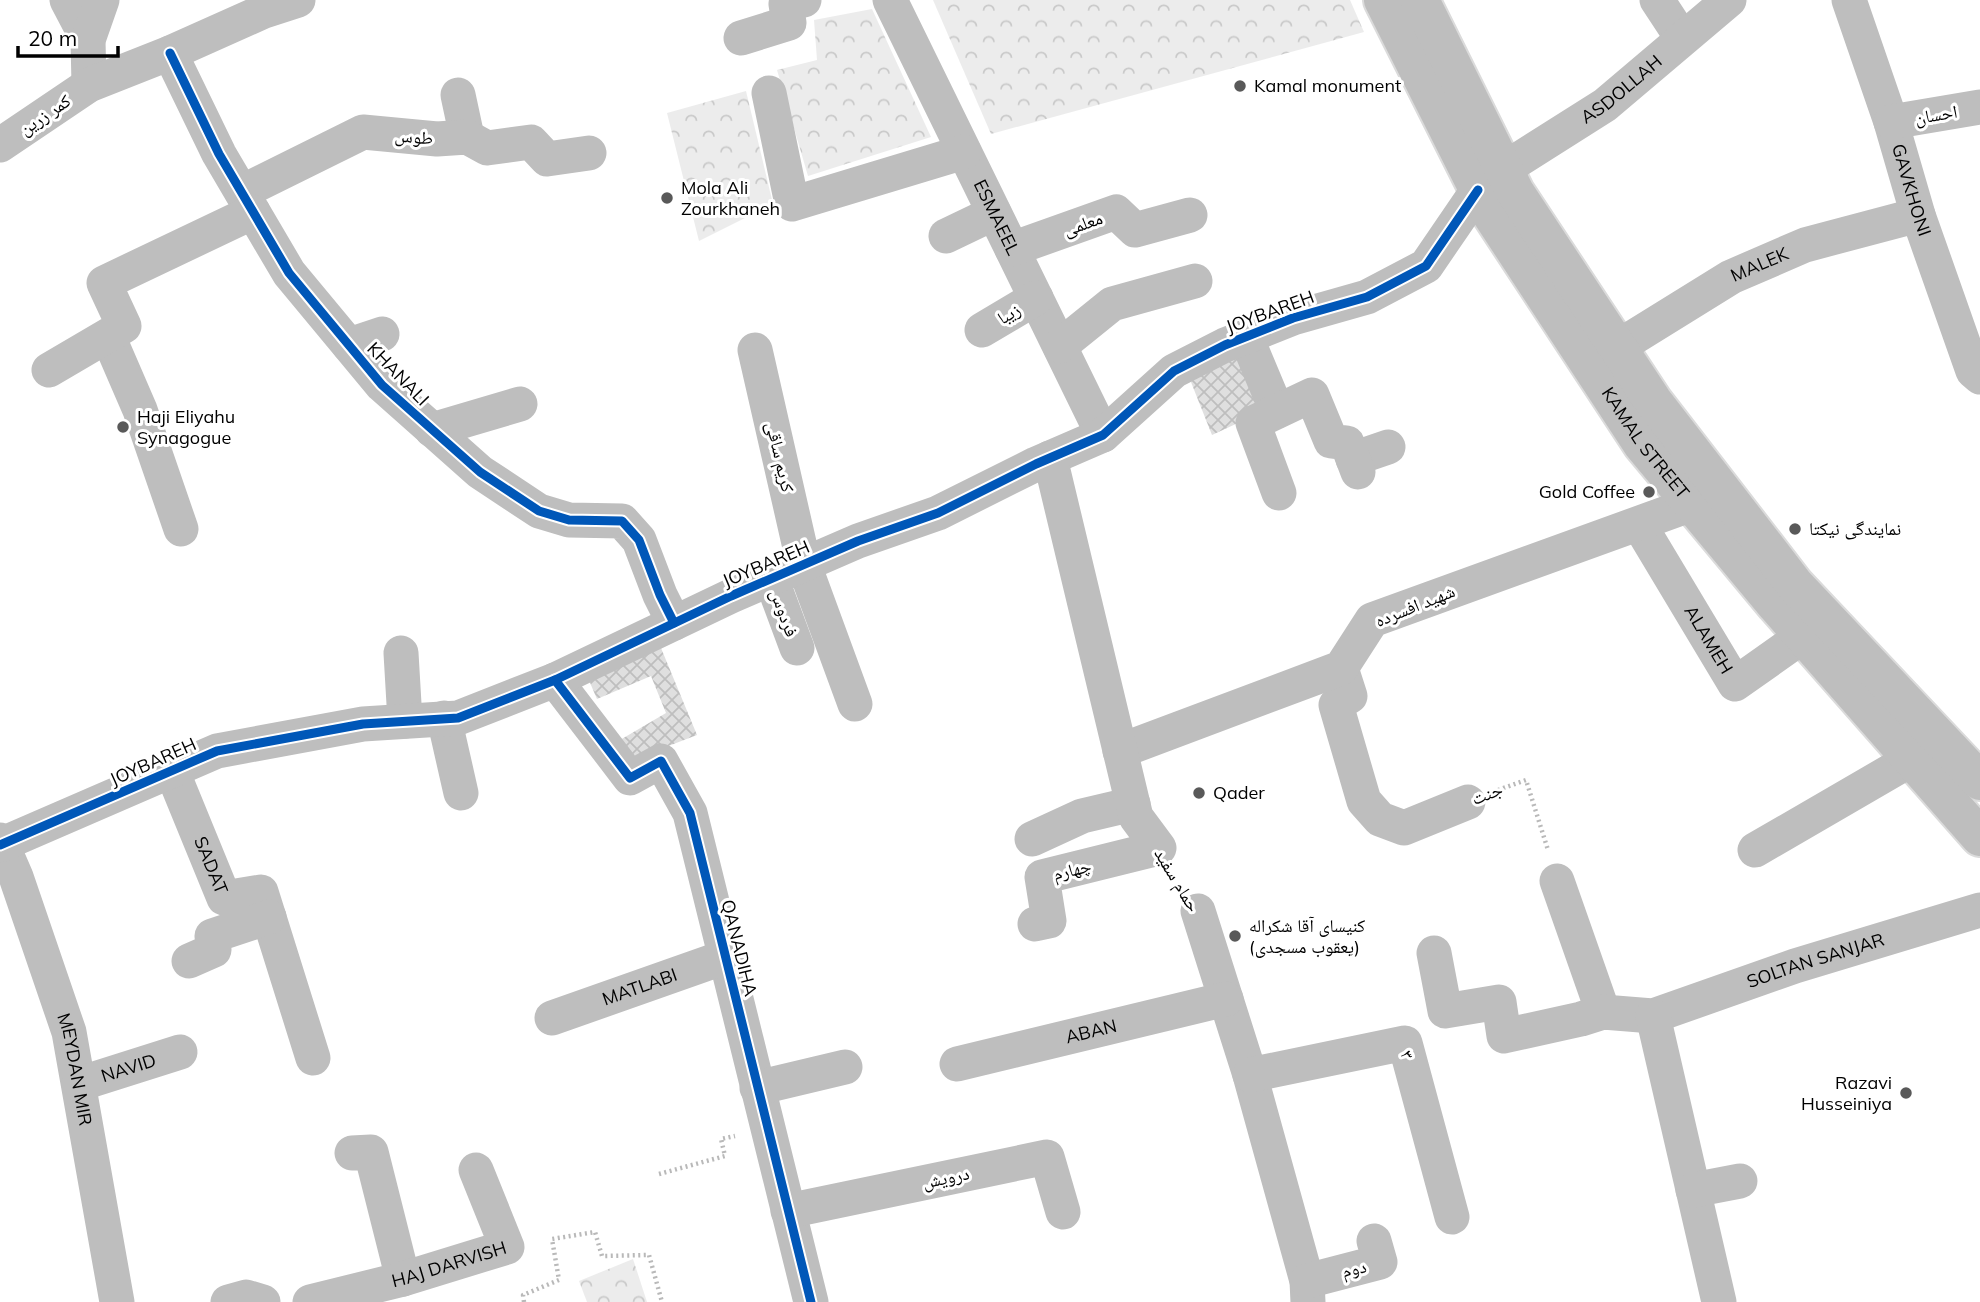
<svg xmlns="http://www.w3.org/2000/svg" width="1980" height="1302" font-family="Mulish,'Noto Naskh Arabic',sans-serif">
  <defs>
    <pattern id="forest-crowns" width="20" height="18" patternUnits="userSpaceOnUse" patternTransform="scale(1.75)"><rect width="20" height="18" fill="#ececec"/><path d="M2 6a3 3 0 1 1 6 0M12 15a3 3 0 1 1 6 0" fill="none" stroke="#c9c9c9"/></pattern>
    <pattern id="building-cross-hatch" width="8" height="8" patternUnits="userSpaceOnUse" patternTransform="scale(1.75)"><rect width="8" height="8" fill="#dfdfdf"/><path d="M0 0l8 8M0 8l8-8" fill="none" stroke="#bebebe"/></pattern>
  </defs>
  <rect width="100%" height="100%" fill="#fff"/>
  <g fill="url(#forest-crowns)">
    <path d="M933 0H1350L1364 32 991 134Z"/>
    <path d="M872 9 931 137 808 176 777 70 817 60 814 20Z"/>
    <path d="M746 91 773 204 699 241 667 113Z"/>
    <path d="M633 1259 647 1302H587L579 1281Z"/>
  </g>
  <g fill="url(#building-cross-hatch)">
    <path d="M1242 350 1266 410 1212 435 1187 372Z"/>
    <path d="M661 648 697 735 632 760 620 740 666 713 651 676 597 699 588 678Z"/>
  </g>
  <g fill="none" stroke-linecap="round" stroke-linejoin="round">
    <defs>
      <g id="major">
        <path id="s13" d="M1383 0 1489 211 1642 444 1776 605 1980 837"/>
        <path d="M1420 0 1515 192 1653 401 1795 585 1980 781"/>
      </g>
    </defs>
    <use href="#major" stroke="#dbdbdb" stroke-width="42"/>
    <g stroke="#b9b9b9" stroke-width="4.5" stroke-dasharray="2 3.5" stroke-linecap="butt">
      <path d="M1498 790 1526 780 1548 850"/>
      <path d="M659 1174 725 1156 721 1139 735 1136"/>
      <path d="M524 1302 523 1295 559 1280 552 1239 595 1232 602 1256 649 1255 662 1302"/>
    </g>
    <g stroke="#bebebe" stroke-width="35">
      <path d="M67 0 88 40"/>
      <path id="s1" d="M890 0 1103 435"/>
      <path d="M1657 0 1682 38"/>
      <path id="s2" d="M1849 0 1891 122 1918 215 1973 371 1980 377"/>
      <path d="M741 38 789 23 786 4 804 0"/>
      <path d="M170 53 219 154 289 273 382 385 480 472 539 511 569 520 622 521 639 540 660 595 674 623"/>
      <path d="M89 85 88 40 102 0"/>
      <path d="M769 93 792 204 964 152"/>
      <path d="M458 95 467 137"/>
      <path d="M1891 122 1980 107"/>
      <path d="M0 145 89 85 170 53 264 11 298 0"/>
      <path id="s3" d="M1504 169 1605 105 1729 0"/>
      <path d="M242 192 363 132 437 139 467 137 487 148 531 142 547 159 589 153"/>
      <path d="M946 236 994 213"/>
      <path d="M1012 249 1116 212 1135 230 1190 215"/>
      <path d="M982 330 1036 298"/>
      <path d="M108 336 140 410 181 529"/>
      <path d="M1246 337 1277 411"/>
      <path d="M349 345 382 334"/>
      <path d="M1060 346 1112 304 1195 281"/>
      <path id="s4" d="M1618 347 1731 277 1805 245 1918 215"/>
      <path d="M755 350 804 565 855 704"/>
      <path d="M49 370 124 326 104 283 253 212"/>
      <path d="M432 430 520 404"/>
      <path d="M1353 459 1388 447"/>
      <path d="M1279 493 1253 423 1312 395 1331 441 1347 443 1358 472"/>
      <path id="s5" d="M1639 524 1735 684 1803 636"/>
      <path d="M771 578 797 648"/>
      <path d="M401 653 405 721"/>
      <path d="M1341 668 1350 696 1336 705 1364 801 1380 819 1404 828 1468 802"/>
      <path d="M555 680 630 778 661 761 690 813 811 1302"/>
      <path d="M444 718 461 793"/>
      <path d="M1120 751 1341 668 1372 620 1692 504"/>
      <path id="s6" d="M172 771 224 898 261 892 313 1058"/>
      <path d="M1032 839 1082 816 1133 804"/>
      <path id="s7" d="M0 840 16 877 69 1032 117 1302"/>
      <path d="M0 845 217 751 363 724 458 718 555 680 731 596 858 541 938 513 1036 464 1103 435 1174 371 1225 345 1293 318 1367 297 1426 266 1478 190"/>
      <path d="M1755 850 1936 745"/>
      <path d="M1557 881 1603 1012"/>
      <path d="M1198 911 1250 1075 1307 1281 1308 1302"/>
      <path d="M1035 924 1049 921 1042 877 1159 848 1136 817 1050 458"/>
      <path id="s8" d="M1434 953 1445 1011 1499 1002 1504 1036 1581 1019 1603 1012 1653 1016 1795 966 1980 910"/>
      <path d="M189 961 214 950 212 936 269 917"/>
      <path d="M1653 1016 1719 1302"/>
      <path id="s9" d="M552 1018 725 957"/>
      <path id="s10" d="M957 1064 1226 999"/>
      <path d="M1250 1075 1405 1043 1452 1217"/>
      <path id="s11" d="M79 1084 180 1052"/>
      <path d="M757 1088 845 1067"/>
      <path d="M352 1153 371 1152 403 1279"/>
      <path d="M1693 1190 1740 1181"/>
      <path d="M788 1211 1047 1157 1063 1212"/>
      <path d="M1307 1281 1380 1262 1374 1241"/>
      <path d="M228 1302 246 1297 263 1302"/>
      <path id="s12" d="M310 1302 403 1279 507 1247 476 1170"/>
    </g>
    <use href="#major" stroke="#bebebe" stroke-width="38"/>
    <defs>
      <g id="cycleway">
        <path d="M170 53 219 154 289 273 382 385 480 472 539 511 569 520 622 521 639 540 660 595 674 623"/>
        <path d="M555 680 630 778 661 761 690 813 811 1302"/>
        <path d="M0 845 217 751 363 724 458 718 555 680 731 596 858 541 938 513 1036 464 1103 435 1174 371 1225 345 1293 318 1367 297 1426 266 1478 190"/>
      </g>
    </defs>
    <use href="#cycleway" stroke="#fff" stroke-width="13"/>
    <use href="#cycleway" stroke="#0057b8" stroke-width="9"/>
  </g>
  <g fill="#595959" stroke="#fff" stroke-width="2.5">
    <circle cx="1240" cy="86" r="7"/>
    <circle cx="667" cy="198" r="7"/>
    <circle cx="123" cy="427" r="7"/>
    <circle cx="1649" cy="492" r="7"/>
    <circle cx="1795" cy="529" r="7"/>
    <circle cx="1199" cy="793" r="7"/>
    <circle cx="1235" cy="936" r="7"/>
    <circle cx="1906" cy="1093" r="7"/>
  </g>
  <g text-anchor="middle" stroke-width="6" stroke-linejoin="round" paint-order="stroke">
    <g font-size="18" fill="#000" stroke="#fff" text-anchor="start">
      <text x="1254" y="92">Kamal monument</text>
      <text x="681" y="194">Mola Ali<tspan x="681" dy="21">Zourkhaneh</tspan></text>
      <text x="137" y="423">Haji Eliyahu<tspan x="137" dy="21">Synagogue</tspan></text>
      <text x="1635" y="498" text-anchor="end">Gold Coffee</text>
      <text x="1809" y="535">نمایندگی نیکتا</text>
      <text x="1213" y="799">Qader</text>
      <text x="1249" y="932">کنیسای آقا شکراله<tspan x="1249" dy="21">(یعقوب مسجدی)</tspan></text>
      <text x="1892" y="1089" text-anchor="end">Razavi<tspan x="1892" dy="21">Husseiniya</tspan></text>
    </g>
    <g font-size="18" fill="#000" stroke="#fff">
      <text dy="6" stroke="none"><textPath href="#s3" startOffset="142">ASDOLLAH</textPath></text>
      <text transform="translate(45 115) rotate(-34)" y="6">کمر زرین</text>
      <text transform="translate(1936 115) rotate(-10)" y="6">احسان</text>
      <text transform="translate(414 137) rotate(5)" y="6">طوس</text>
      <text dy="6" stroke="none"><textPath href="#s2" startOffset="200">GAVKHONI</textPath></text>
      <text dy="6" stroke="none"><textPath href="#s1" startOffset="242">ESMAEEL</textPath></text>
      <text transform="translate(1083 224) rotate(-19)" y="6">معلمی</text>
      <text dy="6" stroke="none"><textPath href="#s4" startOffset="164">MALEK</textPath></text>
      <text transform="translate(1270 312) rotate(-20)" y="6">JOYBAREH</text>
      <text transform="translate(1009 314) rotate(-31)" y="6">زیبا</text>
      <text transform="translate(398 374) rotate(46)" y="6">KHANALI</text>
      <text dy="6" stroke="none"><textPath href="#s13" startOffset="516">KAMAL STREET</textPath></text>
      <text transform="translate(780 457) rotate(77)" y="6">کریم ساقی</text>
      <text transform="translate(766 564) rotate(-23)" y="6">JOYBAREH</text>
      <text transform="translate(1415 606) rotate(-22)" y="6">شهید افسرده</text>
      <text transform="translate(784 613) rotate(70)" y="6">فردوس</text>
      <text dy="6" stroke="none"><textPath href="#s5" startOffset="135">ALAMEH</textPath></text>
      <text transform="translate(153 762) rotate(-24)" y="6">JOYBAREH</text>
      <text transform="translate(1487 794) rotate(-21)" y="6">جنت</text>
      <text dy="6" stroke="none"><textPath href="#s6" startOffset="102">SADAT</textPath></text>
      <text transform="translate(1072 870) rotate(-14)" y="6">چهارم</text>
      <text transform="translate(1177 880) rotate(59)" y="6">حمام سفید</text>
      <text transform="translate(739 948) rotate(76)" y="6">QANADIHA</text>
      <text dy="6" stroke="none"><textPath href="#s8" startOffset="472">SOLTAN SANJAR</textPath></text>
      <text dy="6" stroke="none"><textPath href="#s9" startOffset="93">MATLABI</textPath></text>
      <text dy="6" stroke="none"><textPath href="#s10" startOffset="138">ABAN</textPath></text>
      <text transform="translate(1407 1055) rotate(69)" y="6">۳</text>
      <text dy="6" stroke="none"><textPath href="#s11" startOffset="52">NAVID</textPath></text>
      <text dy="6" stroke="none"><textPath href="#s7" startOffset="242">MEYDAN MIR</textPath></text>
      <text transform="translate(946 1178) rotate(-12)" y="6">درویش</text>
      <text dy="6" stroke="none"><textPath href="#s12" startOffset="144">HAJ DARVISH</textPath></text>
      <text transform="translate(1354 1269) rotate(-14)" y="6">دوم</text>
    </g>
  </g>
  <path d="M18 46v10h100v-10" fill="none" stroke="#000000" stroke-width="3.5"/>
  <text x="28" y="46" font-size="21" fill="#000000" stroke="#ffffff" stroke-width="5" paint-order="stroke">20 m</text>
</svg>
